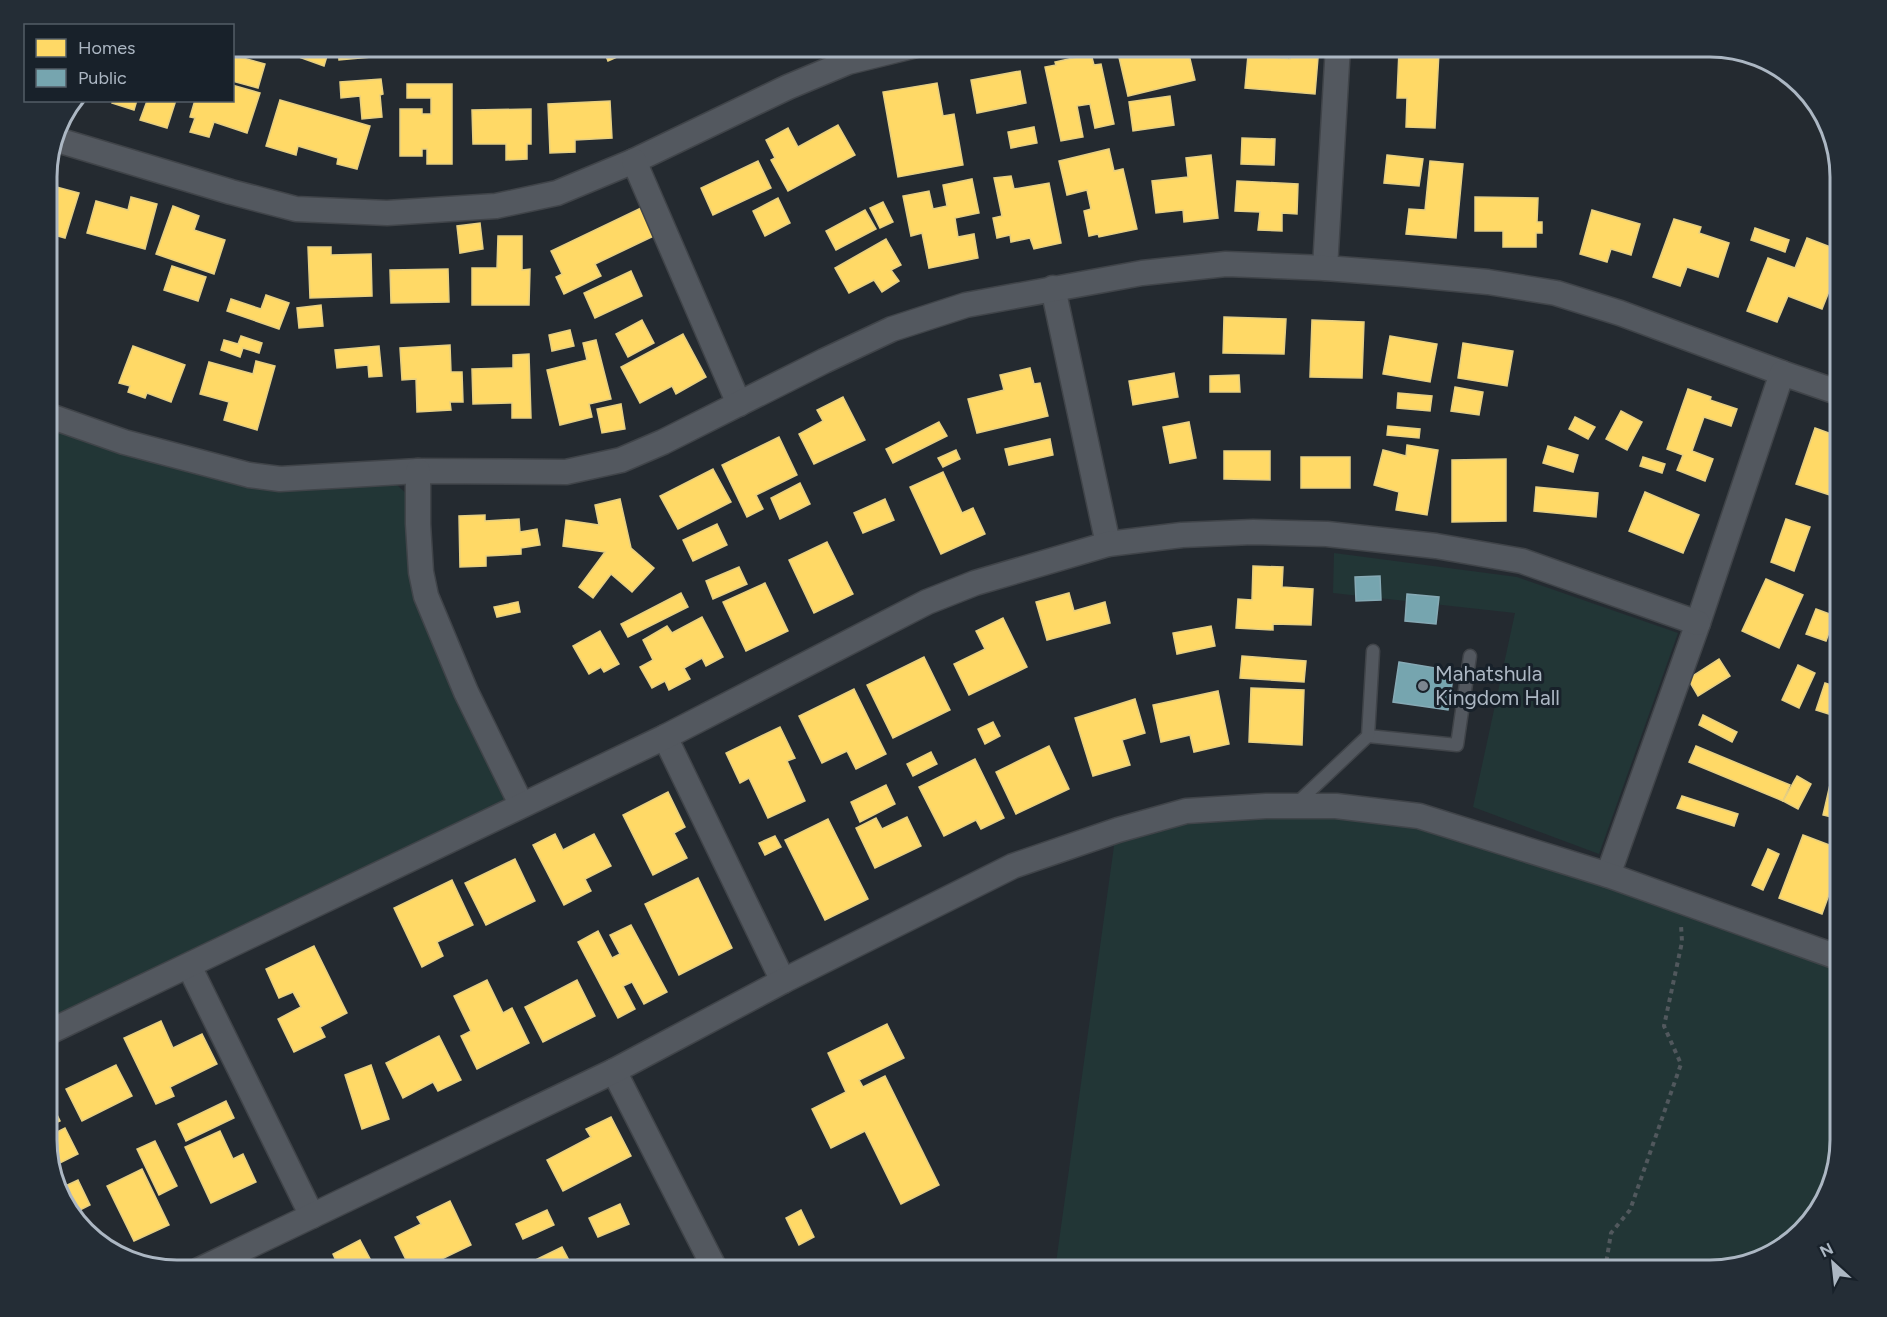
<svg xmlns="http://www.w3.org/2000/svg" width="1887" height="1317" font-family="Figtree,sans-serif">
  <rect width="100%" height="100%" fill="#242a30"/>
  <g fill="#223636">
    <path d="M47 423 251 489 390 479 407 494 417 598 507 798 47 1022Z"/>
    <path d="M1334 553 1517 577 1678 633 1599 854 1473 807 1515 613 1333 593Z"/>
    <path d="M1339 814 1419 825 1603 882 1840 965V1140L1818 1213 1768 1257 1710 1270H1055L1115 839 1186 820Z"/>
  </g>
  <g fill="#ffd966" stroke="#e6cf82" stroke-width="1.5">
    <path d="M287 46H330L324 66 285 52Z"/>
    <path d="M338 46H370L371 57 339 60Z"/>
    <path d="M602 46H642L608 61Z"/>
    <path d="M1125 46H1140L1142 56 1181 46H1187L1195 80 1128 96 1117 49Z"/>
    <path d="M1291 46H1319L1315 94 1245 88 1248 55 1290 59Z"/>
    <path d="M1399 50 1439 52 1435 128 1406 127 1407 98H1397Z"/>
    <path d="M1091 54 1094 65 1101 64 1114 124 1095 128 1090 104 1077 106 1083 137 1061 141 1045 67 1056 65 1055 62Z"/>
    <path d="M232 55 265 64 258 88 232 81Z"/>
    <path d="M1020 71 1026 103 977 113 971 80Z"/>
    <path d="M381 79 383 94 380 95 382 117 362 119 360 96 341 98 340 82Z"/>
    <path d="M937 83 943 116 954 114 963 165 898 177 883 92Z"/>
    <path d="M407 84H452V164H427V149H422V156H400V109H422V114H431V98H407Z"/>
    <path d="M232 85 260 93 247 133 214 122 209 137 190 132 195 118 190 117 195 100H232Z"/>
    <path d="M1170 96 1174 125 1133 131 1129 102Z"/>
    <path d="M113 100H137L134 110 112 103Z"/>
    <path d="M144 100H176L167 128 140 120 147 101Z"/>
    <path d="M280 100 370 126 357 169 337 164 338 158 298 146 296 155 266 146Z"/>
    <path d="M610 101 612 138 575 140V152L550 153 548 104Z"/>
    <path d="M531 109V144H527V159L506 160V144H473L472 110Z"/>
    <path d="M838 125 855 155 788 191 771 160 775 158 766 140 788 128 798 147Z"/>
    <path d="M1034 127 1037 143 1011 148 1008 132Z"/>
    <path d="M1242 138 1275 139 1274 165 1241 164Z"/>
    <path d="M1109 149 1114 171 1123 169 1137 229 1099 237 1098 234 1089 236 1084 211 1091 209 1087 190 1067 195 1059 161Z"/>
    <path d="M1211 155 1218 218 1184 222 1183 210 1156 213 1152 181 1188 177 1186 158Z"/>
    <path d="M1387 155 1423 159 1419 186 1384 183Z"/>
    <path d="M758 161 771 188 713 215 701 188Z"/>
    <path d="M1430 161 1463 164 1456 238 1406 234 1409 209 1425 210Z"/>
    <path d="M47 172 52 174 49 185 79 193 65 238 47 233 48 220H47Z"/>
    <path d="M1011 176 1014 189 1049 183 1061 243 1034 249 1030 238 1011 242 1010 235 997 238 993 218 1002 216 994 178Z"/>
    <path d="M972 179 979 213 955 218 958 237 974 234 978 258 929 268 922 233 911 236 903 196 929 191 933 209 947 206 943 185Z"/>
    <path d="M1237 181 1298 184 1297 214 1282 213V231L1258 230 1260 212 1235 211Z"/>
    <path d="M131 197 157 204 145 249 87 233 96 201 128 210Z"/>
    <path d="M1475 197 1538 198 1537 222H1542V233H1536V247H1503V231H1475Z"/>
    <path d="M778 198 790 223 765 236 753 211Z"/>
    <path d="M883 202 893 222 880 228 870 208Z"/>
    <path d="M173 206 199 216 194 230 225 240 214 274 156 254Z"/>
    <path d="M641 208 654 236 595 264 601 276 564 294 556 277 562 274 551 251Z"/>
    <path d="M865 210 876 229 836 250 826 231Z"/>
    <path d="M1592 210 1640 224 1631 255 1611 249 1607 262 1580 254Z"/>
    <path d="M1674 219 1701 227 1699 233 1729 243 1718 277 1687 267 1680 286 1653 277Z"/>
    <path d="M480 223 483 249 460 253 457 226Z"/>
    <path d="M1755 228 1789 240 1785 252 1751 240Z"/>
    <path d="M498 236H522V270L530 269 529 305H472V268H497Z"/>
    <path d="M1807 238 1833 248 1832 251 1840 254V293L1830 289 1822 309 1788 296 1777 322 1747 311 1768 258 1795 268Z"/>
    <path d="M886 239 901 265 891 270 899 281 882 292 874 280 849 293 835 268Z"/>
    <path d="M308 247H331V255L371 254 372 296 310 298Z"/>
    <path d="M172 266 206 277 198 301 164 290Z"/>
    <path d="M448 269 449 302 391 303 390 270Z"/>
    <path d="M631 271 642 296 595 318 584 293Z"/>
    <path d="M266 295 289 303 279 329 227 311 231 299 261 309Z"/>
    <path d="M321 305 323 326 299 328 297 308Z"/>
    <path d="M1224 317 1286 319 1284 354 1223 353Z"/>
    <path d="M642 320 654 343 628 357 616 334Z"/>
    <path d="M1312 320 1364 322 1362 378 1310 377Z"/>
    <path d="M570 330 574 346 552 351 549 335Z"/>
    <path d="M683 334 706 377 676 394 672 386 640 403 621 367Z"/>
    <path d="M241 336 262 343 259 353 243 348 240 357 221 350 224 340 238 344Z"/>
    <path d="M1390 336 1437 344 1430 382 1383 374Z"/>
    <path d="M596 340 611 399 589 404 592 417 560 425 547 370 587 360 583 343Z"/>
    <path d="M1463 343 1513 351 1507 386 1458 378Z"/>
    <path d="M450 345 451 372H462L463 402H450L451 410 417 412 416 379 402 380 400 348Z"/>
    <path d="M133 346 185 365 171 402 147 393 145 398 128 392 130 386 119 383Z"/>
    <path d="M379 346 382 376 369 377 368 365 337 368 335 350Z"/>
    <path d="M529 354 531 418H512V403L473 404 472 369 513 368V355Z"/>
    <path d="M256 361 275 366 257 430 224 420 229 402 200 394 209 362 253 374Z"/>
    <path d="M1030 368 1034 384 1040 383 1048 416 977 433 968 399 1004 390 1000 375Z"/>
    <path d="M1174 373 1178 397 1133 405 1129 381Z"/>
    <path d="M1239 375 1240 392H1210V376Z"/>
    <path d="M1455 387 1483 392 1479 415 1451 411Z"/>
    <path d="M1688 389 1711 397 1710 400 1737 409 1731 426 1704 417 1692 451 1713 459 1705 481 1677 470 1683 455 1667 449Z"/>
    <path d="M1398 393 1432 396 1430 411 1397 408Z"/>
    <path d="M843 397 865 440 814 464 799 434 823 421 817 410Z"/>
    <path d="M621 404 625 429 602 433 597 409Z"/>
    <path d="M1621 411 1642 422 1627 450 1606 439Z"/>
    <path d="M1575 417 1595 427 1588 439 1569 429Z"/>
    <path d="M939 422 947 436 893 463 886 449Z"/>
    <path d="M1189 422 1196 458 1170 463 1163 427Z"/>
    <path d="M1388 426 1420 429 1419 438 1387 435Z"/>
    <path d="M1815 428 1840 437V485L1836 497 1796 484Z"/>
    <path d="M779 437 797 475 756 495 763 509 747 517 722 465Z"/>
    <path d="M1050 439 1053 455 1009 465 1005 449Z"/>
    <path d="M1407 445 1438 450 1427 515 1396 510 1399 492 1374 485 1383 450 1406 456Z"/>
    <path d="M1548 446 1578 455 1573 472 1543 463Z"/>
    <path d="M956 450 960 459 943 467 938 458Z"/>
    <path d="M1224 451H1270V480L1224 479Z"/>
    <rect x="1301" y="457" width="49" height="31"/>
    <path d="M1643 457 1665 464 1662 473 1640 466Z"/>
    <path d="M1506 459V521L1452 522V460Z"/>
    <path d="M713 469 731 502 678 529 660 496Z"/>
    <path d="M943 472 962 513 973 508 985 534 941 554 910 487Z"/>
    <path d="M800 483 810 504 780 519 771 498Z"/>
    <path d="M1536 487 1598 493 1596 517 1534 511Z"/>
    <path d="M1645 492 1699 515 1683 553 1629 531Z"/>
    <path d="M620 499 631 548 654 568 632 592 611 574 593 598 579 587 605 552 563 546 566 520 599 525 595 505Z"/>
    <path d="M885 499 894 520 863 533 854 513Z"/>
    <path d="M485 515V521L519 519 520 532 537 529 540 545 521 548V554L486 556V566L460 567 459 516Z"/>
    <path d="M1786 519 1810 527 1794 571 1771 562Z"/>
    <path d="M717 524 727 545 693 561 683 540Z"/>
    <path d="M827 542 853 594 814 613 789 560Z"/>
    <path d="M1253 566 1283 567 1282 587 1313 589 1311 625 1273 624V630L1236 628 1238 599 1252 600Z"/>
    <path d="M739 567 747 584 713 599 706 581Z"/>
    <path d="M1766 579 1803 595 1779 648 1742 631Z"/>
    <path d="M765 583 788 631 746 651 723 602Z"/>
    <path d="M681 593 688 607 628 637 621 624Z"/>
    <path d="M1069 593 1074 611 1105 602 1110 623 1047 640 1036 602Z"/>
    <path d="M518 602 520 612 497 617 494 607Z"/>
    <path d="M1816 609 1835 616 1826 641 1806 634Z"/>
    <path d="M702 617 723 657 706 666 702 658 684 668 690 679 669 690 665 681 652 688 640 667 653 660 643 640 667 626 672 633Z"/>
    <path d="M1003 618 1027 667 969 695 954 664 985 649 976 631Z"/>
    <path d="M1211 626 1215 646 1177 654 1173 633Z"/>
    <path d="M600 631 619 664 604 672 601 667 589 674 573 646Z"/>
    <path d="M1242 656 1306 661 1304 682 1240 678Z"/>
    <path d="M924 657 950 710 893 738 867 685Z"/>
    <path d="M1719 659 1730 676 1698 696 1688 679Z"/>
    <path d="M1798 665 1815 673 1799 708 1782 700Z"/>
    <path d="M1825 683 1840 688 1832 715 1816 710Z"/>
    <path d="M1251 688 1304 690 1302 745 1249 742Z"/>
    <path d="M854 689 886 754 856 769 847 751 822 763 799 716Z"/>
    <path d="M1218 691 1229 744 1194 752 1190 735 1161 742 1153 705Z"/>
    <path d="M1135 699 1145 733 1122 740 1130 765 1093 776 1075 718Z"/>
    <path d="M1703 715 1737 732 1732 742 1699 725Z"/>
    <path d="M993 722 1000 736 985 744 978 729Z"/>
    <path d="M780 727 795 758 787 761 805 801 768 818 749 778 740 783 726 753Z"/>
    <path d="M1049 746 1069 789 1016 814 996 772Z"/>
    <path d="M1696 746 1790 785 1783 801 1689 762Z"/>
    <path d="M931 752 937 764 913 776 907 764Z"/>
    <path d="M975 759 1004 818 981 829 976 820 944 836 919 787Z"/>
    <path d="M1835 763 1840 765V819L1823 815Z"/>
    <path d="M1797 776 1811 784 1798 809 1783 801Z"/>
    <path d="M886 785 895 804 860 822 851 802Z"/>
    <path d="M668 792 685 827 674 833 687 858 653 875 623 815Z"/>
    <path d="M1682 796 1738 814 1734 826 1677 808Z"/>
    <path d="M907 817 921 846 875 868 856 828 876 818 882 829Z"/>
    <path d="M828 819 868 899 825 920 785 840Z"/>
    <path d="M555 834 563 850 594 834 611 866 585 879 591 891 564 905 533 845Z"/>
    <path d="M1803 835 1840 849V864L1822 914 1779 898Z"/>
    <path d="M775 836 781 847 765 855 759 843Z"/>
    <path d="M1768 849 1779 854 1763 890 1752 885Z"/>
    <path d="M515 859 535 901 486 925 465 883Z"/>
    <path d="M698 878 732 948 679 975 645 904Z"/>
    <path d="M452 880 473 925 437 942 443 956 422 967 394 908Z"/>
    <path d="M631 925 667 992 644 1004 632 982 623 986 635 1009 618 1018 578 942 598 931 612 958 620 954 610 935Z"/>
    <path d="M314 946 347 1013 320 1027 325 1037 294 1052 278 1019 301 1007 293 992 279 998 266 969Z"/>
    <path d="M487 980 503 1013 512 1008 529 1043 477 1069 461 1036 471 1031 454 996Z"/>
    <path d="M577 980 595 1016 543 1042 525 1007Z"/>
    <path d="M161 1021 173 1048 202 1034 217 1064 170 1087 174 1096 156 1104 124 1038Z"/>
    <path d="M887 1024 904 1058 859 1080 863 1087 885 1076 939 1185 901 1204 865 1131 831 1148 812 1109 846 1092 828 1053Z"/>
    <path d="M439 1036 461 1080 438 1091 433 1082 403 1098 386 1063Z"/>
    <path d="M116 1065 132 1096 82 1121 66 1089Z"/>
    <path d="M371 1065 389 1119 362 1129 345 1075Z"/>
    <path d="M48 1096 60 1121 47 1127V1097Z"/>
    <path d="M226 1101 234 1118 186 1141 178 1124Z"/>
    <path d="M611 1117 631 1156 563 1191 547 1160 591 1137 586 1129Z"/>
    <path d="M65 1128 78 1154 52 1167 47 1148V1137Z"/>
    <path d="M220 1131 233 1159 243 1154 256 1182 211 1203 185 1147Z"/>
    <path d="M155 1141 177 1186 159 1195 137 1149Z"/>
    <path d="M142 1169 169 1225 134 1241 107 1186Z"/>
    <path d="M78 1180 90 1205 72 1214 64 1205 59 1189Z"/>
    <path d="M450 1201 471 1245 419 1270H411L395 1237 421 1224 417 1217Z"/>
    <path d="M620 1204 629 1224 598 1237 589 1218Z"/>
    <path d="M547 1210 554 1225 523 1239 516 1224Z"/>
    <path d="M801 1210 814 1237 799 1245 786 1218Z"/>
    <path d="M360 1240 376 1270H322L337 1263 333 1254Z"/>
    <path d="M562 1247 574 1270H515Z"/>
  </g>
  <g fill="#76a5af" stroke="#86aab5" stroke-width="1.5">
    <path d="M1380 576 1381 600 1356 601 1355 577Z"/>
    <path d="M1407 594 1439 597 1436 624 1405 621Z"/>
    <path d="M1399 662 1454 671 1448 710 1393 702Z"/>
  </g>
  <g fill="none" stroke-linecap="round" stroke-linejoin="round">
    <defs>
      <g id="service">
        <path d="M1368 736 1457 745 1470 656"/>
        <path d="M1295 805 1368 736 1373 651"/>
      </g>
      <g id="minor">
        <path d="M54 139 231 192 296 209 387 213 496 206 557 193 634 161 788 87 848 62 913 46"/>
        <path d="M634 161 739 404"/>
        <path d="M1325 268 1338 46"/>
        <path d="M1053 288 1108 544"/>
        <path d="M47 415 124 442 249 475 280 479 418 471 566 472 621 460 663 442 824 361 892 329 966 305 1142 273 1226 264 1325 268 1403 274 1488 282 1556 293 1620 313 1782 373"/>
        <path d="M418 471V524L421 572 426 596 466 692 521 804"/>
        <path d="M665 737 783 981"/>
        <path d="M1608 875 1698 623 1782 373 1840 393"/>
        <path d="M189 966 312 1216"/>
        <path d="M47 1033 665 737 927 602 975 583 1108 544 1182 535 1253 532 1327 534 1436 546 1522 561 1698 623"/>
        <path d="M614 1071 715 1269 712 1270"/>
        <path d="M199 1270 614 1071 783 981 1013 866 1118 830 1186 811 1266 806H1336L1419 816 1608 875 1840 958"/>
      </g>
    </defs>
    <use href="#service" stroke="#404449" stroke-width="15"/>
    <use href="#minor" stroke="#404449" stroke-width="27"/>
    <path stroke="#51585d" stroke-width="4" stroke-dasharray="4.5 4.5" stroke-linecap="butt" d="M1605 1270 1611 1233 1630 1210 1681 1064 1664 1026 1682 942 1681 925"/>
    <use href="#service" stroke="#53585f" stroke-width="12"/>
    <use href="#minor" stroke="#53585f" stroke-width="24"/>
  </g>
  <circle fill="#7c8690" stroke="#18212a" stroke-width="2" cx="1423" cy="686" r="6"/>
  <g text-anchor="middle" stroke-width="6" stroke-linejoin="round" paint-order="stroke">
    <g font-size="21" fill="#acb7c3" stroke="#18212a" text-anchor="start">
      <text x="1435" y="681">Mahatshula<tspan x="1435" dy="24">Kingdom Hall</tspan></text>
    </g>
  </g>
  <path d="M0 0H1887V1317H0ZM177 57H1710A120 120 0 0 1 1830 177V1140A120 120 0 0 1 1710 1260H177A120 120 0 0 1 57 1140V177A120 120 0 0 1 177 57Z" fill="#242d36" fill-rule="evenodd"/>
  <path fill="none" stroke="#acb7c3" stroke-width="3" d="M177 57H1710A120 120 0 0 1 1830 177V1140A120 120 0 0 1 1710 1260H177A120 120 0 0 1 57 1140V177A120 120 0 0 1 177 57Z"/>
  <rect x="24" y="24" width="210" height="78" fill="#18212a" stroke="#535d67" stroke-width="1.5"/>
  <rect x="36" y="39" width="30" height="18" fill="#ffd966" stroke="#535d67" stroke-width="1.5"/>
  <text x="78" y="54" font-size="18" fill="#acb7c3">Homes</text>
  <rect x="36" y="69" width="30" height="18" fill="#76a5af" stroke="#535d67" stroke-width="1.5"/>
  <text x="78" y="84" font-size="18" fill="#acb7c3">Public</text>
  <g transform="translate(1833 1263) rotate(333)" stroke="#18212a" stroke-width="4.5" paint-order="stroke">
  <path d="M0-4.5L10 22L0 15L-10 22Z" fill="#acb7c3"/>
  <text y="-9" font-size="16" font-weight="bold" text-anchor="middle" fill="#acb7c3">N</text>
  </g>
</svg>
